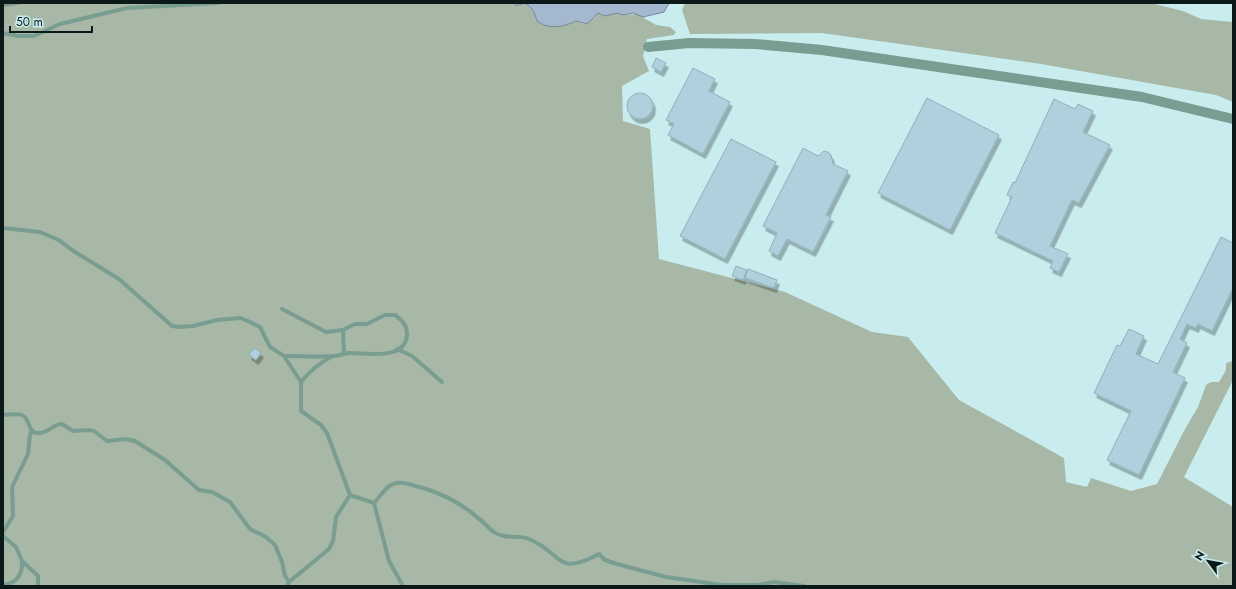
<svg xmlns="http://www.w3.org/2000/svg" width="1236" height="589" font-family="Jost,sans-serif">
  <defs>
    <filter id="shadow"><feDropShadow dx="2.5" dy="4.5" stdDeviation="0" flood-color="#0004"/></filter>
  </defs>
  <rect width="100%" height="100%" fill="#c9edee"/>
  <g fill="#a8b8a6">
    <path d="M3 3H514L516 6 524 3C543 12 529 29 558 25 567 24 567 26 576 21L584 24 598 13 605 16 617 13 623 15 637 14 656 25 670 27 676 32 674 35 647 39 643 56 649 71 622 86 623 121 650 129 659 259 785 292 872 332 908 337 959 400 1064 458 1066 482 1087 487 1091 478 1131 491 1157 484 1185 429 1198 407 1206 385 1211 382H1219L1226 370V363L1233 361V380L1184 477 1233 507V586H3Z"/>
    <path d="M685 3H1151L1183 11 1201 19 1233 22V102L1216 95 1041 64 822 33 690 34 682 10Z"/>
  </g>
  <path fill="#a4b8d0" stroke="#768899" d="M514 3H669L664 12 643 17 633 13 623 15 617 13 605 16 598 13 587 24 576 21C564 27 548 30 537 21 534 12 533 7 524 3L516 6Z"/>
  <g fill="#b1d0de" stroke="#90afbb" filter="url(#shadow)">
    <path d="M656 58 666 63 661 72 652 67Z"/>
    <path d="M693 68 715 79 709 91 730 102 703 154 668 135 674 124 666 120Z"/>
    <circle cx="640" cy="106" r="13"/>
    <path d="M927 98 999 135 950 230 878 193Z"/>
    <path d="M1054 99 1075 109 1078 104 1093 111 1083 132 1110 145 1079 203 1072 200 1050 246 1068 254 1059 272 1050 268 1053 261 995 233 1012 197 1007 195 1013 182 1015 183Z"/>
    <path d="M731 139 776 162 725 259 680 236Z"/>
    <path d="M803 148 818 156 824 151 828 152 831 155 833 164 848 171 826 215 831 217 813 252 787 239 778 256 769 251 777 233 763 226Z"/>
    <path d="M1221 237 1233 243V288L1212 331 1198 324 1196 328 1187 324 1180 339 1187 343 1173 372 1185 378 1139 475 1107 460 1131 411 1094 393 1117 345 1120 346 1129 329 1144 336 1136 354 1158 364Z"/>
    <path d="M736 266 747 270 743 280 732 276Z"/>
    <path d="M748 269 777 280 774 288 745 278Z"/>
    <path d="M254 348 261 353 256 360 249 355Z"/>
  </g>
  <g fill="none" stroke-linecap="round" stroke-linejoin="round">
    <g stroke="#799d90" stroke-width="4">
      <path d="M3 5 18 3"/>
      <path d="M3 33 18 36H34L60 24 127 8 218 3"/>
      <path d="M3 228 40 232 59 240 72 250 119 279 172 326 179 327 193 326 217 320 240 318 248 321 260 327 270 347 284 356 301 382V411L321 425 327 433 350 495 374 503C379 498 386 486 393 484 401 481 408 484 416 486 439 492 460 502 478 518 484 522 488 528 494 532 505 540 518 534 529 539 564 554 556 577 599 554L605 560 617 564 666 577 722 585H758L774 582 804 586"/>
      <path d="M282 309 326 332 343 330 355 324H367L385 315H395C402 320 407 325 407 335 405 362 364 352 348 353 343 354 338 356 333 356 317 357 300 356 284 356"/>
      <path d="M343 330 344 354"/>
      <path d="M397 349 412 356 442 382"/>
      <path d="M301 382C310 371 319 363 331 357"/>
      <path d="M3 415C9 415 17 413 22 415 31 419 27 433 38 433 47 434 53 424 62 424L73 431 89 430 94 431 107 441 126 439 135 441 165 460 199 490 212 492 230 502 250 529 266 537 275 545 282 562 285 576 289 582"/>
      <path d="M374 503 389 561 403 586"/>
      <path d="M3 532 13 516 12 487 28 454 30 435 32 431"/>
      <path d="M3 536 16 547 22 561 38 576V586"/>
      <path d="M3 585C16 584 23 574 22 561"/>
      <path d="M287 586 289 582 329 549 333 541 336 517 350 495"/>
    </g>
    <path stroke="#799d90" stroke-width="10" d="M648 47 689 43 755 44 822 50 1142 97 1233 119"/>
  </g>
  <rect width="1236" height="589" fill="none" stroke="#0b1919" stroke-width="8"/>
  <g transform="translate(1208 561) rotate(302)" stroke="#c9edee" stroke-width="3" paint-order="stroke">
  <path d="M0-3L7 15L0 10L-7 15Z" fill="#0b1919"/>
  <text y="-6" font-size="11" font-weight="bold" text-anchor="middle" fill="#0b1919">N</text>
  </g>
  <path d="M10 26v6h82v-6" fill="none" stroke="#0b1919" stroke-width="2"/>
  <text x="16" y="26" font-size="12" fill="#0b1919" stroke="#c9edee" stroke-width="3" paint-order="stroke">50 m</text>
</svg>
